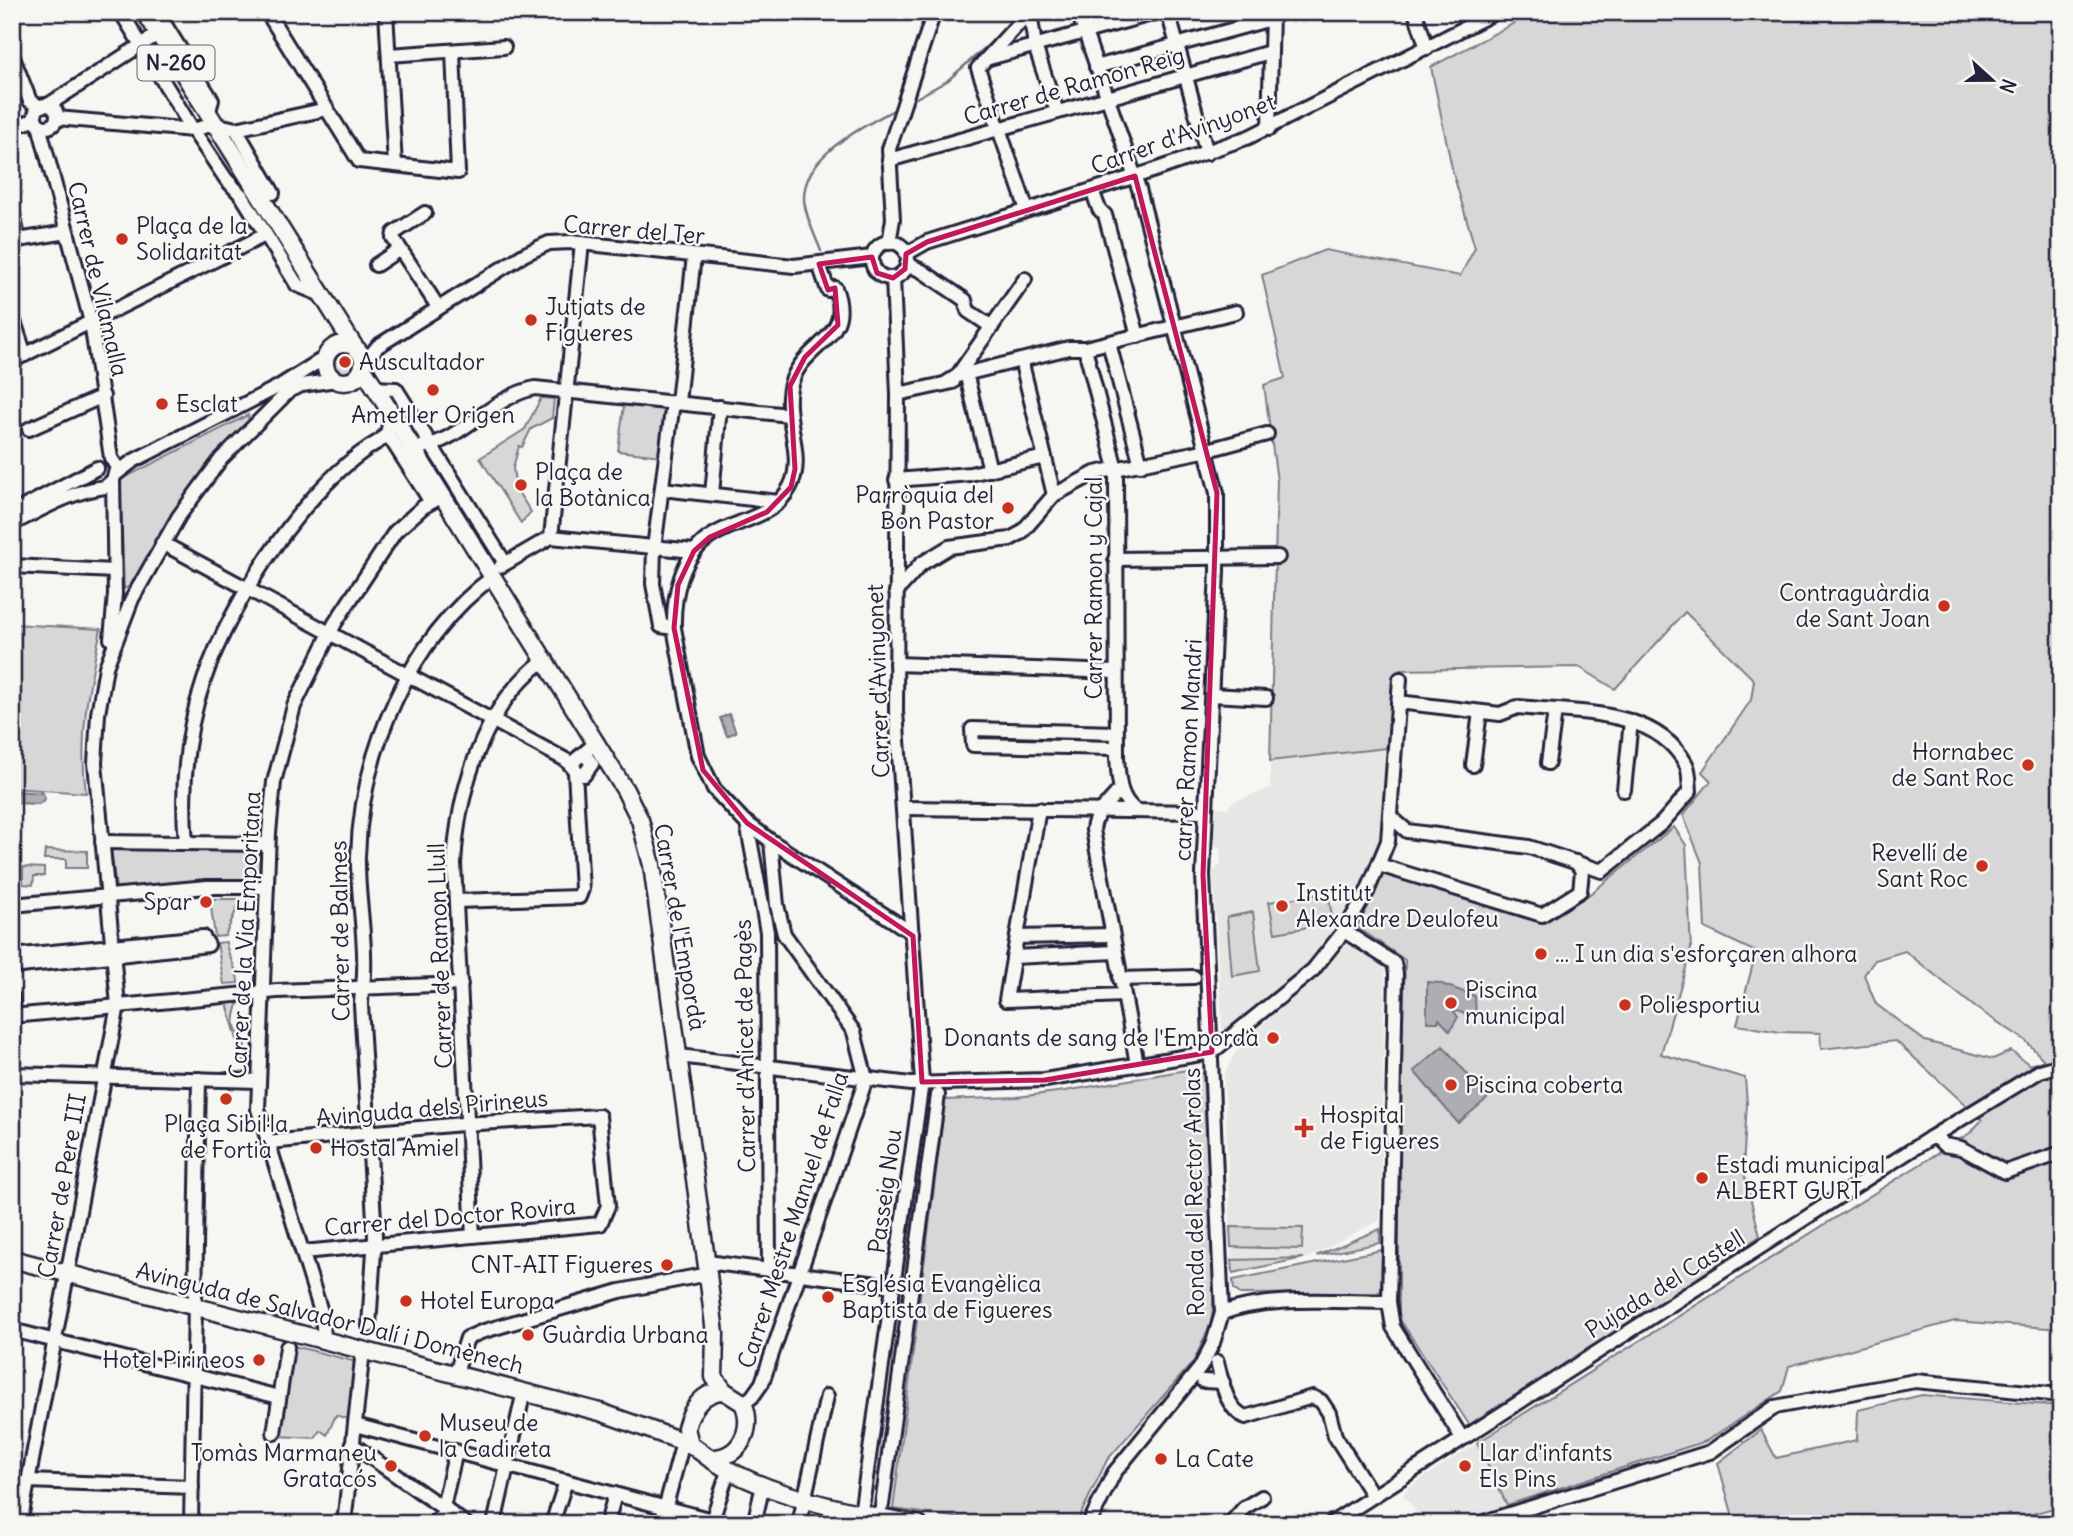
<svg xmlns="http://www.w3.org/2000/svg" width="2073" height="1536" font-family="Delius,sans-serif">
  <rect width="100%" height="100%" fill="#f6f6f2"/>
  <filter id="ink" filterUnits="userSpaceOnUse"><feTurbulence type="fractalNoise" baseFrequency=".0143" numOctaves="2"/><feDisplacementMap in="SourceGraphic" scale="14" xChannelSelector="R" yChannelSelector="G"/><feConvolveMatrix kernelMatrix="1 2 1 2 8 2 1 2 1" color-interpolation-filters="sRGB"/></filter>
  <g filter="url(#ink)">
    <g fill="#e6e6e4">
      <path d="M1386 748 1389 751 1384 832 1360 888 1309 962 1223 1036 1213 872 1221 863 1220 848 1214 846 1216 807 1230 808V803L1270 788V761Z"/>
      <path d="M1348 943 1385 968 1380 1220 1305 1259 1232 1260 1224 1074 1240 1044 1320 974Z"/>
      <path d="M1477 1443 1507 1505 1450 1524H1425L1403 1494 1408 1491 1406 1489Z"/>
    </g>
    <g fill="#d7d7d7" stroke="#7c7c89" stroke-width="2" fill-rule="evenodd">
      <path d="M1535 12H2061V1329L1955 1321 1789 1366 1782 1391 1706 1441 1507 1505 1477 1443 1970 1133 1982 1120 1896 1041 1821 1049 1820 1033 1780 1032 1737 1025 1756 952 1705 928 1702 863 1683 815 1711 781 1702 772 1751 700 1754 680 1685 612 1615 689 1579 667 1400 670 1386 748 1270 761 1277 481 1264 385 1285 378 1262 275 1325 250 1460 276 1475 248 1453 173 1431 67ZM1905 951 1976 1008 2025 1040 2044 1060 2030 1065 2011 1051 1993 1059 1925 1041 1876 1004 1864 975 1875 960Z"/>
      <circle cx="343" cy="363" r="12"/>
      <path d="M541 398 554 399 552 418 531 429 522 447 519 446 513 468 516 489 531 512 521 523 480 458 525 429Z"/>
      <path d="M624 405 665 410 661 456 618 451Z"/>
      <path d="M248 415 249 421 191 488 131 585 124 589 120 480Z"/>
      <path d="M12 624 101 629C89 684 78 736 86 793L12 788Z"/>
      <path d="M1674 827 1686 845 1691 950 1661 1054 1745 1078 1747 1103 1743 1169 1760 1236 1592 1349 1470 1426 1399 1318V1137L1405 960 1357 927 1384 874 1543 923 1590 894Z"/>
      <path d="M111 848 260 850 259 879 116 889Z"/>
      <path d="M45 850 87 851V868H66V859H44Z"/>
      <path d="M23 867 44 868V876H34L33 885 23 884Z"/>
      <path d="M1328 893 1333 923 1275 933 1269 902Z"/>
      <path d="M210 899H241L225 936 215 937Z"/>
      <path d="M1253 912 1260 971 1232 976 1227 917Z"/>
      <path d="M226 942C227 957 239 970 238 983L224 984 217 943Z"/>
      <path d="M239 1001C234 1017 230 1028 245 1041L244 1065 227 1003Z"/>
      <path d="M1192 1069 1203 1074 1215 1291 1211 1323 1194 1361 1107 1460 1076 1524H1006L893 1509 945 1100 1017 1097 1065 1091Z"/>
      <path d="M1230 1227 1303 1228 1302 1249 1231 1247Z"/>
      <path d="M1380 1229V1243L1316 1256Z"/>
      <path d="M1382 1250 1381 1291 1377 1293 1240 1294 1234 1289 1233 1280Z"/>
      <path d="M1303 1258 1233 1273 1232 1260Z"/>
      <path d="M290 1345 357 1362 350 1420 336 1415 327 1435 320 1430 315 1438 277 1436Z"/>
      <path d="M1922 1395 2061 1406V1506L1996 1524H1735L1718 1463 1761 1430 1776 1458 1857 1440 1858 1410Z"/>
    </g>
    <g fill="#adadb3" stroke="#757583" stroke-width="2">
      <path d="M729 714 736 732 727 736 720 718Z"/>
      <path d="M13 791 43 793 45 799 39 804 14 803Z"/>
      <path d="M1427 982 1439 983 1475 996 1476 1017 1453 1010 1458 1017 1450 1031 1439 1019 1438 1022H1427Z"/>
      <path d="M1443 1046 1488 1098 1458 1123 1414 1071Z"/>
    </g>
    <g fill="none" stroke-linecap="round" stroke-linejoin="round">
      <g stroke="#757583" stroke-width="2.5">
        <path d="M909 102 947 81 1002 33"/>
        <path d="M821 251C815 235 805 216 804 199 803 154 864 127 897 108"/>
      </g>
      <defs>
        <g id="minor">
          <path d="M125 12 124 17 193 130 226 179 242 196 297 285 319 294"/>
          <path d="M157 12 212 100 208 114"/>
          <path d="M267 12 359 161 458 172 453 51"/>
          <path d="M386 12 395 165"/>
          <path d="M1030 12 1035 46 1057 112"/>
          <path d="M1078 12 1139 189 1217 493V571L1203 875 1222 1313 1213 1343 1200 1368 1114 1473 1089 1524"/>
          <path d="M1168 12 1207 153"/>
          <path d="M1415 12 1427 48"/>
          <path d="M12 55 30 101 39 106"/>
          <path d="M389 55 504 47"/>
          <path d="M989 58 1159 12"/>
          <path d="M1096 67 1271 19"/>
          <circle cx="46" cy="116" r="11"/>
          <path d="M48 105 158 34"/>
          <path d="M57 118 193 130 214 124 236 129 327 109"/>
          <path d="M12 127 35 120"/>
          <path d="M236 129 273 193"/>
          <path d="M1269 129 1272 14"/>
          <path d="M889 160 1270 52"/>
          <path d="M1092 190 1099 209 1105 215 1138 336"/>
          <path d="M1027 210 978 68 1029 12"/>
          <path d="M12 211 19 240"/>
          <path d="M425 213 394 233 393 238 438 307"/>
          <path d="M12 241 67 232"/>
          <circle cx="890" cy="260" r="18"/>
          <path d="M889 243 893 219 889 149 934 12"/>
          <path d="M906 254 927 242 1152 171 1249 137 1496 12"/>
          <path d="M819 264 828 290 835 288C855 339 806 341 792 381 780 415 807 455 790 487 773 519 737 519 710 537 681 556 673 597 674 628L698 756 714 789 744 821 771 841 912 933"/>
          <path d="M907 264 922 271 965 300 968 311 992 327"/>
          <path d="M376 265 400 249"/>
          <path d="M12 315 25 355"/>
          <path d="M1109 343 1141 465"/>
          <path d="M1085 348 1116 469 1117 758C1119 779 1118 797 1136 811"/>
          <path d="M12 361 265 235"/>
          <path d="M363 364 378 346 525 254 549 243 571 242 794 266 872 257"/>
          <path d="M1023 368 1054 495"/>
          <path d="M957 376 1025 279"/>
          <path d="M968 381 990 470"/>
          <path d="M946 383 957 376 1069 348H1085L1236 312"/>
          <path d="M373 388 396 389 505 563"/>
          <path d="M898 394 953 382"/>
          <path d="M673 402 654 548 653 584 661 626 674 628"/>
          <path d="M678 402 694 256"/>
          <path d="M29 429 103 396"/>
          <path d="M387 433 431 502"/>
          <path d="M414 448C459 445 490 397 535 388L789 415"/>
          <path d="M116 474 133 461 278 387 326 357"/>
          <path d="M896 480 970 474 1045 457"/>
          <path d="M662 489 779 502"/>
          <path d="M712 494 720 407"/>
          <path d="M12 513 97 468"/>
          <path d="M12 524C42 509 72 491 105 487L113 480 117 467 111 458 91 322 39 125"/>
          <path d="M551 537 582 243"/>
          <path d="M162 543 566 760 573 768"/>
          <path d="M1115 559 1278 557"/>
          <path d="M12 566 114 571"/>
          <path d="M501 566 551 537 694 551"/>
          <path d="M896 592 921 564 949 547 1010 539 1021 533 1054 495 1095 473 1208 450 1267 434"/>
          <path d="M111 639 115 594 113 480"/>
          <path d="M896 664 1116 672"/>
          <path d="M1212 695 1266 698"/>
          <path d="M1116 733 972 729 973 745 1116 748"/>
          <path d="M581 756H586L592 764 584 775 575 772 573 762 597 742"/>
          <path d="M1548 763 1555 711"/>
          <path d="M1473 765 1480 712"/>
          <path d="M1120 789C1110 803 1094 813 1093 830L1137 1064"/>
          <path d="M1624 790 1631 721"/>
          <path d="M904 808 1205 812"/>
          <path d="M1039 809 1006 1000 1123 995"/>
          <path d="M1391 817 1407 831 1529 847 1602 871 1662 823 1690 791C1689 783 1690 771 1686 764 1655 707 1574 713 1518 707L1500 714 1398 702"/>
          <path d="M747 823 767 932 769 1269"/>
          <path d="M102 842 268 844"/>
          <path d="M186 843C181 789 186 732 204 680 230 602 309 480 381 440L387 433 392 414"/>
          <path d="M1379 865 1542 915 1580 891 1582 871 1576 862"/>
          <path d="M457 901 579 897 582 889 575 772"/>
          <path d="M12 905 207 887H267"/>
          <path d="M1344 931 1394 963 1396 974 1389 1302 1393 1327 1462 1438"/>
          <path d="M1017 937 1112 935"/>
          <path d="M12 956 203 937 208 945 12 967"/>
          <path d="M1013 957 1115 952"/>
          <path d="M1120 979 1194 977"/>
          <path d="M12 997 14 1016"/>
          <path d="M12 1016 277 991 461 984"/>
          <path d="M679 1056 911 1084 1045 1080 1212 1052 1313 970 1344 931 1367 892 1388 841 1400 679"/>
          <path d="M12 1074 258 1081"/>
          <path d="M1930 1138H1937L1944 1145 1961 1148 2005 1172 2061 1153"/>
          <path d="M269 1142 462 1124 599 1116 608 1206 600 1224 303 1252"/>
          <path d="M473 1236 454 864C458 791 483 704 546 659"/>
          <path d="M707 1262 893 1286"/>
          <path d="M1222 1313C1272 1295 1335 1302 1389 1302"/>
          <path d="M369 1326 375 1236 361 1005C361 994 364 983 364 973 366 934 357 895 358 856 361 753 409 638 494 576"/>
          <path d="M12 1330 279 1397"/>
          <path d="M324 1339 322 1315 258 1109 269 833 274 782 294 706 335 623 395 532 423 507 444 495"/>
          <path d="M1217 1362C1222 1381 1226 1410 1246 1417L1312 1397 1321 1401 1329 1413 1335 1436 1373 1496"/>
          <path d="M456 1373 467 1338 481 1332 620 1291 708 1274"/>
          <path d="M1203 1381 1223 1382"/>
          <path d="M743 1403 752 1397 762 1383 866 1079 854 1032 784 934 777 905 771 841"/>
          <path d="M355 1425 712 1520"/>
          <path d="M274 1433 287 1347"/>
          <path d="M353 1445 466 1524"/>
          <path d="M28 1481 192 1487"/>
          <path d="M882 1505 938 1095"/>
          <path d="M443 1507 456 1451"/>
          <path d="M861 1514 922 1082 896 711 898 394 893 278"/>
          <path d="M20 1524 118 1005 95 763 98 714 106 667 132 599 179 516 221 459 290 390 302 385 336 380"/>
          <path d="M191 1524 199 1079"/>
          <path d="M344 1524 363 1350"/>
          <path d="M433 1524 448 1510"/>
          <path d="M494 1524 524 1391"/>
          <path d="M552 1524 566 1481"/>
          <path d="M607 1524 615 1494"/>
          <path d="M661 1524 683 1442"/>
          <path d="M711 1524 728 1471"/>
          <path d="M754 1524 763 1485"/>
          <path d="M799 1524 827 1396"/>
          <path d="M1230 1524 1244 1508 1262 1497"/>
          <path d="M1330 1524 1930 1138 2040 1071 2061 1065"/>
          <path d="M1477 1524 1710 1452 1775 1407 1915 1381 2061 1395"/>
        </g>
        <g id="major">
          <path d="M145 12 354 346"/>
          <circle cx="344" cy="363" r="19"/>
          <path d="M363 368 625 790 640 820 652 865 708 1274 715 1334 714 1377 724 1391"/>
          <path d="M12 1259 600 1412 690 1444"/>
          <path d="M724 1391 743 1403C755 1428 740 1460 709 1458L690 1444 686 1428C691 1409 703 1391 724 1391Z"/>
          <path d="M709 1458C762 1495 855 1514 918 1524"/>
          <path d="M2052 1524 2061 1521"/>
        </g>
      </defs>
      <use href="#minor" stroke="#22223b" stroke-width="18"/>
      <use href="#major" stroke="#22223b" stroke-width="21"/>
      <use href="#minor" stroke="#f6f6f2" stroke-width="12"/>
      <use href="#major" stroke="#f6f6f2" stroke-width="16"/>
    </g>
  </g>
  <path fill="none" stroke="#c2185b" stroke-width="5" stroke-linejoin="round" d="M1135 176 1217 493 1203 875 1212 1052 1045 1080 922 1082 913 936 747 823 703 770 674 628 678 585 694 551 710 537 767 512 791 487 795 469 790 386 805 357 838 325 835 288 828 290 819 264 872 257 877 273 893 278 905 269 906 254 927 242Z"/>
  <g fill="#c8321e" stroke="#f6f6f2" stroke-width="2.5">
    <circle cx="122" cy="239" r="7"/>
    <circle cx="531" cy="320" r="7"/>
    <circle cx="345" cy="362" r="7"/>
    <circle cx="433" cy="390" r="7"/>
    <circle cx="162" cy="404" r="7"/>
    <circle cx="521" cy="485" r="7"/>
    <circle cx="1008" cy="508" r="7"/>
    <circle cx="1944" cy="606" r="7"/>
    <circle cx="2028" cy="765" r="7"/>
    <circle cx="1982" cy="866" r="7"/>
    <circle cx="206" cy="902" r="7"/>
    <circle cx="1282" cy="906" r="7"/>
    <circle cx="1541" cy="954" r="7"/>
    <circle cx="1451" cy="1003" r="7"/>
    <circle cx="1625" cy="1005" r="7"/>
    <circle cx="1273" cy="1038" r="7"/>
    <circle cx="1451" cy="1085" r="7"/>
    <circle cx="226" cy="1099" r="7"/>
    <path d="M1300.5 1117.5h7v7h7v7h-7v7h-7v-7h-7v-7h7z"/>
    <circle cx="316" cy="1148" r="7"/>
    <circle cx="1702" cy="1178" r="7"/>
    <circle cx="667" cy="1265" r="7"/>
    <circle cx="828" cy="1297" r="7"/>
    <circle cx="406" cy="1301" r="7"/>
    <circle cx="528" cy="1335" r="7"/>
    <circle cx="259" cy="1360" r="7"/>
    <circle cx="425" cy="1436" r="7"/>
    <circle cx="1161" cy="1459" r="7"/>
    <circle cx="391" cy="1466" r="7"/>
    <circle cx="1465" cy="1466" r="7"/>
  </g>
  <g text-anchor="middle" stroke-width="5" stroke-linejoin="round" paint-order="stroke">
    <rect fill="#f6f6f2" stroke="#626272" stroke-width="2" x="137.5" y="45.5" width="77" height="35" rx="5"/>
    <g font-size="21" font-weight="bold" fill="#22223b">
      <text x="176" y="70">N-260</text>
    </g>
    <g font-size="23" fill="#22223b" stroke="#f6f6f2">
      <text transform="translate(1074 86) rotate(-16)" y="8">Carrer de Ramon Reig</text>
      <text transform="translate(1183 134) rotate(-20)" y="8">Carrer d'Avinyonet</text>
      <text transform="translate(634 230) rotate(5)" y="8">Carrer del Ter</text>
      <text transform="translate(98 279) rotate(77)" y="8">Carrer de Vilamalla</text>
      <text transform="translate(1094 588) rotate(-90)" y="8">Carrer Ramon y Cajal</text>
      <text transform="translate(878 681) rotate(-92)" y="8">Carrer d'Avinyonet</text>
      <text transform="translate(1188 750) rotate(-87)" y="8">carrer Ramon Mandri</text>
      <text transform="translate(680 927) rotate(80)" y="8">Carrer de l'Empordà</text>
      <text transform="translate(340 931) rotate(-91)" y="8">Carrer de Balmes</text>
      <text transform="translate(245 935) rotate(-87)" y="8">Carrer de la Via Emporitana</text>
      <text transform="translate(440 956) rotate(-92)" y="8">Carrer de Ramon Llull</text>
      <text transform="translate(745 1046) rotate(-91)" y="8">Carrer d'Anicet de Pagès</text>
      <text transform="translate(432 1108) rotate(-5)" y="8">Avinguda dels Pirineus</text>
      <text transform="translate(62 1186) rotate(-80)" y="8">Carrer de Pere III</text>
      <text transform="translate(885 1191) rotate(-82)" y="8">Passeig Nou</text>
      <text transform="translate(1194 1192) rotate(-91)" y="8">Ronda del Rector Arolas</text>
      <text transform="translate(450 1217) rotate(-5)" y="8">Carrer del Doctor Rovira</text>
      <text transform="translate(793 1220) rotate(-72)" y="8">Carrer Mestre Manuel de Falla</text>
      <text transform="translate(1665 1284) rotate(-32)" y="8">Pujada del Castell</text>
      <text transform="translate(330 1318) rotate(14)" y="8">Avinguda de Salvador Dalí i Domènech</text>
    </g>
    <g font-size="23" fill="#22223b" stroke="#f6f6f2" text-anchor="start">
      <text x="136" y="234">Plaça de la<tspan x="136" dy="26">Solidaritat</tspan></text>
      <text x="545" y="315">Jutjats de<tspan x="545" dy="26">Figueres</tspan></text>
      <text x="359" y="370">Auscultador</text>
      <text x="176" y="412">Esclat</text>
      <text x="433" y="423" text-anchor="middle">Ametller Origen</text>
      <text x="535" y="480">Plaça de<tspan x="535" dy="26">la Botànica</tspan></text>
      <text x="994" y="503" text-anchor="end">Parròquia del<tspan x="994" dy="26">Bon Pastor</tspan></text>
      <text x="1930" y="601" text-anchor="end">Contraguàrdia<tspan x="1930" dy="26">de Sant Joan</tspan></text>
      <text x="2014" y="760" text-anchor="end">Hornabec<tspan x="2014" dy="26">de Sant Roc</tspan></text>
      <text x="1968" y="861" text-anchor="end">Revellí de<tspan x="1968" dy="26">Sant Roc</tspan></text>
      <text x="1296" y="901">Institut<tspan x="1296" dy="26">Alexandre Deulofeu</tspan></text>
      <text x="192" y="910" text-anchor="end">Spar</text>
      <text x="1555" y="962">... I un dia s'esforçaren alhora</text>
      <text x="1465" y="998">Piscina<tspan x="1465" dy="26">municipal</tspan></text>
      <text x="1639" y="1013">Poliesportiu</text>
      <text x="1259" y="1046" text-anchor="end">Donants de sang de l'Empordà</text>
      <text x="1465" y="1093">Piscina coberta</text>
      <text x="1320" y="1123">Hospital<tspan x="1320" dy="26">de Figueres</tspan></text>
      <text x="226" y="1132" text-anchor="middle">Plaça Sibil·la<tspan x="226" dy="26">de Fortià</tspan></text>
      <text x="330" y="1156">Hostal Amiel</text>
      <text x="1716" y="1173">Estadi municipal<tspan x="1716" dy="26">ALBERT GURT</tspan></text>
      <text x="653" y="1273" text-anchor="end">CNT-AIT Figueres</text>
      <text x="842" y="1292">Església Evangèlica<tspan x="842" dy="26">Baptista de Figueres</tspan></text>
      <text x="420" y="1309">Hotel Europa</text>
      <text x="542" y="1343">Guàrdia Urbana</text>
      <text x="245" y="1368" text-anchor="end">Hotel Pirineos</text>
      <text x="439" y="1431">Museu de<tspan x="439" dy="26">la Cadireta</tspan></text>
      <text x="377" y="1461" text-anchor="end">Tomàs Marmaneu<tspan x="377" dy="26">Gratacós</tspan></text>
      <text x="1479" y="1461">Llar d'infants<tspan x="1479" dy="26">Els Pins</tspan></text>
      <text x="1175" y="1467">La Cate</text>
    </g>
  </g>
  <rect width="2073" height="1536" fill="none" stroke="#f6f6f2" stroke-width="42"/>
  <rect x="21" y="21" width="2031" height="1494" fill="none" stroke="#22223b" stroke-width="2.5" filter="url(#ink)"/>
  <g transform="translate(1992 80) rotate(111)" stroke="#f6f6f2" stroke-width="5" paint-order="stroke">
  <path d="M0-5L12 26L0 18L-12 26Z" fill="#22223b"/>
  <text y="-10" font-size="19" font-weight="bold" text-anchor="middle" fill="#22223b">N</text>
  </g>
</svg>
